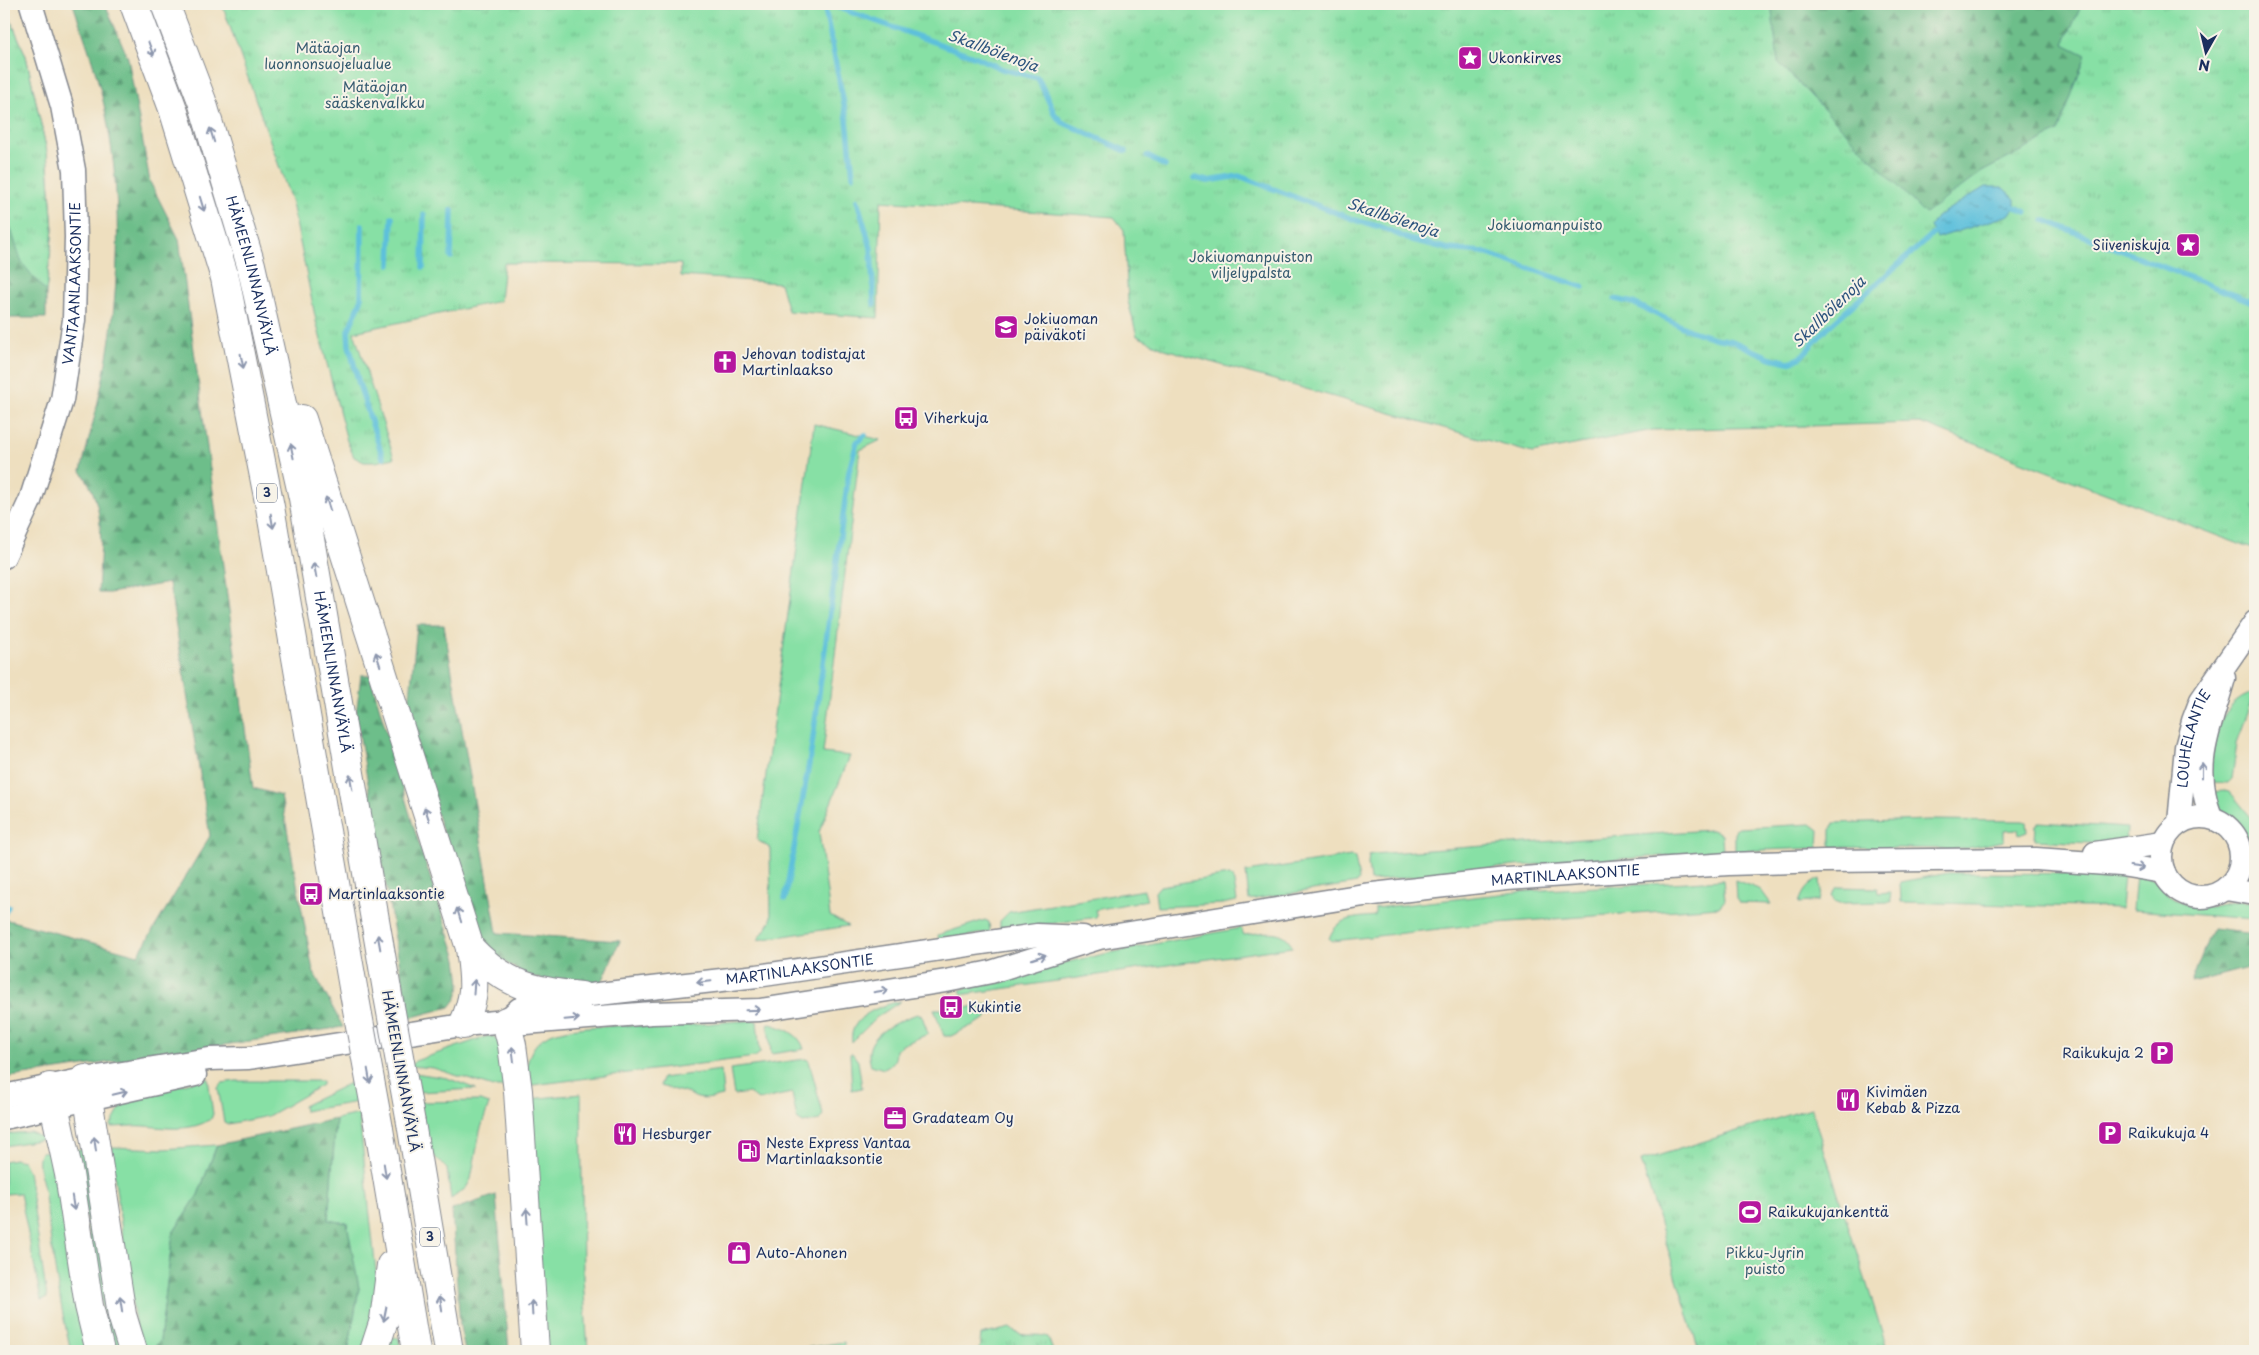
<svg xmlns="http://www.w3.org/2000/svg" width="2259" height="1355" font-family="'Playpen Sans',sans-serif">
  <defs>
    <pattern id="forest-firs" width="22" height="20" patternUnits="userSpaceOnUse" patternTransform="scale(1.25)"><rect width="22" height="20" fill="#6dbe8a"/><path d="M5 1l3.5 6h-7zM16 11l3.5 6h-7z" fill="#599b74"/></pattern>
    <pattern id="park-tufts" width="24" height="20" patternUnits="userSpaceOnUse" patternTransform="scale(1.25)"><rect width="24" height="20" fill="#87e0a5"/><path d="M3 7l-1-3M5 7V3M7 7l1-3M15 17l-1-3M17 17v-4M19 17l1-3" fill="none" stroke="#74c090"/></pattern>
    <pattern id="water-ripples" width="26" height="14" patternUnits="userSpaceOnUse" patternTransform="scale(1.25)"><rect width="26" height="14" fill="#5dc0db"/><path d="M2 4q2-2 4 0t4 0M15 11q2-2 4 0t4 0" fill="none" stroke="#4c9cb5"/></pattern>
  </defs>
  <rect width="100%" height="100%" fill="#f7f3e8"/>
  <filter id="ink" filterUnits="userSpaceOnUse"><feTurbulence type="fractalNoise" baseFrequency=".02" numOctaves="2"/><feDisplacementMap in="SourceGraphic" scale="10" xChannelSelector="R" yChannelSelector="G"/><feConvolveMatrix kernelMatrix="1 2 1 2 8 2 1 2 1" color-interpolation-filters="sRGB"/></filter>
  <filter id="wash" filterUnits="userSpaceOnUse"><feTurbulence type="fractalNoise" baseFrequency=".0096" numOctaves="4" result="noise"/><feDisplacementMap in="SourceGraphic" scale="20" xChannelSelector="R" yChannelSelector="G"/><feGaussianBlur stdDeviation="1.12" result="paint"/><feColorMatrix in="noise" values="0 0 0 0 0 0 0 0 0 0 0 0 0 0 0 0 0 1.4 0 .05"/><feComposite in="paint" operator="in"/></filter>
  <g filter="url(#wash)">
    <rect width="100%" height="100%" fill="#eedfbf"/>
    <g fill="#87e0a5" stroke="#518882">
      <path d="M814 424 881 440 860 450 823 753 850 756 819 832 830 916 848 926 758 940 771 921 770 848 757 840Z"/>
      <path d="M2255 692 2237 743 2232 779 2228 783 2209 782C2213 746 2214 705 2255 692Z"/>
      <path d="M2225 791 2230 792 2255 822V853L2243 828 2219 808 2211 792Z"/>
      <path d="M1929 820 2023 821 2026 822 2027 832 2019 835 2018 829 2004 830V841L1963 849 1831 847V830L1834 823Z"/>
      <path d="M2039 822 2127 828 2126 842 2107 844 2035 840 2036 826Z"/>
      <path d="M1811 824 1819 830 1818 848 1735 851V830L1739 828Z"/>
      <path d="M1709 830H1715L1722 835 1723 852 1516 866 1370 881 1368 863 1369 855 1373 854Z"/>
      <path d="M1351 856 1355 858 1359 879 1357 883 1249 900 1246 872Z"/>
      <path d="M1949 873 2124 874 2121 908 1901 902 1900 882Z"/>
      <path d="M2136 873 2155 880 2173 898 2188 906 2204 908 2237 901 2255 902 2254 919 2133 910Z"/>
      <path d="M1229 875 1233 877 1237 901 1222 904 1157 907 1155 892 1160 886Z"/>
      <path d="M1820 879 1821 892 1819 901 1799 903C1803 891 1808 884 1820 879Z"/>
      <path d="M1723 880 1725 900 1719 907 1483 924 1333 941 1329 939C1336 917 1356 918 1375 916V908L1527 891Z"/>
      <path d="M1735 880 1761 890 1771 904 1739 903 1736 899Z"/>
      <path d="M1837 887 1877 888 1878 893 1890 892 1891 902 1839 903 1834 901 1832 895Z"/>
      <path d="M1144 890 1147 900 1095 910 1097 917 1000 931V921L1009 912Z"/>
      <path d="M985 920 989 922 990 932 939 941 938 935 941 934Z"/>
      <path d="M1241 928 1244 935C1260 933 1286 926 1292 947L967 994H962L960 990C1053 962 1147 945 1241 928Z"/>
      <path d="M901 1001 877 1017 852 1042C848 1016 882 1005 901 1001Z"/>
      <path d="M989 1003 988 1014 985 1019 951 1036H944L934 1009H941L944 1013Z"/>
      <path d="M917 1014 922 1016 928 1034 902 1045 896 1050C896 1060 893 1065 884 1069L871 1065C860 1036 896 1022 917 1014Z"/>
      <path d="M757 1021 760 1053 755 1057 525 1086C526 1068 527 1050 543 1038 568 1021 645 1027 676 1026 703 1025 730 1020 757 1021Z"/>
      <path d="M770 1024C784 1028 800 1034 804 1049L771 1054 768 1025Z"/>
      <path d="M488 1036 494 1037 499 1041 505 1087H493L433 1068 410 1066 415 1061Z"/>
      <path d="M852 1053 858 1061 862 1088 852 1090 850 1054Z"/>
      <path d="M806 1059 809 1061 823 1114 820 1120 803 1123 797 1119 792 1093 758 1100 749 1093 734 1095 730 1069Z"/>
      <path d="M721 1070 723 1096C713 1098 699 1102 690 1094L660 1086 662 1078Z"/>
      <path d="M415 1073 447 1078 476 1089 419 1092Z"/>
      <path d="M208 1078 213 1114 211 1119C190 1132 168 1128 145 1126 134 1125 121 1127 110 1127L122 1105 138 1095Z"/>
      <path d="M236 1081H322V1085L268 1116 228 1124 224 1122 218 1088 222 1083Z"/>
      <path d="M354 1081 357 1102 304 1111 303 1106Z"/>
      <path d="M581 1094 583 1277 588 1351H546L529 1099Z"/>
      <path d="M481 1101 489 1104 480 1131 471 1179 466 1188 451 1199 447 1169 431 1153 425 1136 420 1102Z"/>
      <path d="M359 1114 378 1290 372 1326 361 1351H348L359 1288 328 1220 336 1119Z"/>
      <path d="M30 1132 45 1139 4 1146V1134Z"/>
      <path d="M217 1145 198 1195 173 1233 160 1341 150 1351H144L136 1329 115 1181 112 1147 163 1149Z"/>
      <path d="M84 1149 125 1351H110L74 1150Z"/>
      <path d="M51 1151 91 1351H71C58 1297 51 1244 44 1189 42 1176 35 1164 41 1152Z"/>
      <path d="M14 1159 23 1161 28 1171 47 1298 41 1300 20 1193 4 1194V1161Z"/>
      <path d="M391 1337 399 1338 401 1351H386Z"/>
    </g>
    <g fill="url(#forest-firs)" stroke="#447674">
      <path d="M4 4 26 56 47 152 53 229 46 292V318H4Z"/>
      <path d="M73 4H105L128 58 150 182 179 239 253 788 281 796 313 971 343 1027 4 1078V919L138 955 210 836 169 583 109 593H98C100 550 108 507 81 471 88 442 96 413 102 383 120 299 123 205 107 120 100 80 86 42 73 4Z"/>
      <path d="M1771 4H2082L2064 44 2086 55 2058 132 1982 172 1925 215 1778 62Z"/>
      <path d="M417 625H444L497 933 620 941 602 982C544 985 524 981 480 942L407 726Z"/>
      <path d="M361 675H370L413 825 457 959 460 985 457 998 450 1007 409 1018 356 715Z"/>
      <path d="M2212 929 2255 934V966L2191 983Z"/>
      <path d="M336 1119 328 1220 347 1223 359 1288 348 1351H150L160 1341 173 1233 198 1195 217 1145Z"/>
      <path d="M496 1195 509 1351H465L460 1326 452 1210Z"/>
    </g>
    <g fill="url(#park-tufts)" stroke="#518882">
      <path d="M4 4 26 56 47 152 53 229 46 292 22 263 4 208Z"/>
      <path d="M222 4H1771L1778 62 1925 214 1982 172 2058 132 2086 55 2064 44 2082 4H2255V550L1920 423 1653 430 1532 453 1165 349 1137 336 1128 301 1124 230 1114 217 881 201 878 318 788 311 780 283 681 276V264L504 263 500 301 354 332 394 458 376 462H364L354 457 347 441 316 321 292 203Z"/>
      <path d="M1811 1108 1888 1351H1699L1641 1161Z"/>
      <path d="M1010 1328C1023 1340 1034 1332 1048 1337L1053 1351H979L981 1335Z"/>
      <path d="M844 1342V1351H791V1350Z"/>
    </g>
    <path fill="url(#water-ripples)" stroke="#3c789c" d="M1985 187H2002L2015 199V207L2009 215 1937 238 1930 227 1936 217Z"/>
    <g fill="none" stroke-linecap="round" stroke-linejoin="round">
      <g stroke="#5dc0db" stroke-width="5.5">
        <path d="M824 4 847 119 853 176"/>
        <path d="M828 4 976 57 1002 69 1038 78 1055 115 1062 122 1126 151"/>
        <path d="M1147 156 1165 166"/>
        <path d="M1195 178 1208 181 1239 176 1358 221 1381 227 1408 239 1449 249 1482 252 1583 287"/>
        <path d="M857 200 871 248 874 304"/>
        <path d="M2015 207 2026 212"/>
        <path d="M2044 220 2255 303"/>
        <path d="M362 225 361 301 348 331 349 345 359 384 383 458"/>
        <path d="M451 257 452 210"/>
        <path d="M390 264 392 217"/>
        <path d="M423 267 424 215"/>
        <path d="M1615 299 1633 303 1689 330 1714 338 1732 341 1771 358 1789 362 1800 358 1828 327 1934 233"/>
        <path d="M785 899 811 752 849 471 857 442 865 435"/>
        <path d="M4 914 8 907"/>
      </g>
    </g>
  </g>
  <g filter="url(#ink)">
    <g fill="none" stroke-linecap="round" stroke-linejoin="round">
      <defs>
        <g id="secondary">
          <path id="s1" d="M4 557 30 501 62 400 74 320 76 237 74 170 62 106 31 4"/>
          <circle cx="2201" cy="857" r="40"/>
          <path d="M2211 817C2191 764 2210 729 2224 678"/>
          <path id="s2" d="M2179 823 2186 747 2193 721 2201 700 2255 622"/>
          <path d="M2095 853 2163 843"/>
          <path d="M2226 889 2255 894"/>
          <path id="s3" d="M507 1020 519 1009 581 996 757 976 1037 935 1083 937"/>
          <path id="s4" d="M4 1096 85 1079 209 1059 249 1058 463 1025 506 1021 525 1023 652 1013 760 1010 946 981 991 972 1099 938 1364 895 1507 879 1728 864 1824 861 2036 859 2121 865 2164 872"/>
          <path d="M4 1118 195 1075"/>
        </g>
        <g id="highway">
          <path d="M134 4 173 109 225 278 270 507 354 993"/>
          <path id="s5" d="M165 4 202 101 251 265 303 498 387 990"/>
          <path d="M302 419 470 948C505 985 532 991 581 996"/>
          <path d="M506 1021 512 1045 518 1091 535 1351"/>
          <path d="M463 1025C477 994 474 981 470 948"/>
          <path d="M85 1079 122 1315 133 1351"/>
          <path d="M50 1087 69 1174 89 1306 100 1351"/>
          <path d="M411 1123 449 1351"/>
          <path d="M379 1129 416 1351"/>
          <path d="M374 1351 384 1320 391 1265"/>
        </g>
      </defs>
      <use href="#secondary" stroke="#84878e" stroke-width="25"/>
      <use href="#highway" stroke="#84878e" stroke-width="30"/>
      <use href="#secondary" stroke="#fff" stroke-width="22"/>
      <use href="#highway" stroke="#fff" stroke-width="28"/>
      <defs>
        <g id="highway-bridge">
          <path d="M387 990 411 1123"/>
          <path d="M354 993 379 1129"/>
        </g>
      </defs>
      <use href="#highway-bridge" stroke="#84878e" stroke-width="30" stroke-linecap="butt"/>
      <use href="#highway-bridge" stroke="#fff" stroke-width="28"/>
    </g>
    <defs><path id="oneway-shaft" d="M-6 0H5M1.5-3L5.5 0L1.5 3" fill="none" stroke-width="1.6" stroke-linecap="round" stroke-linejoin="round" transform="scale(1.25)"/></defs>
    <g stroke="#8d97ae">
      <use href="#oneway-shaft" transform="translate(151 49) rotate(70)"/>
      <use href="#oneway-shaft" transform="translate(212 135) rotate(-107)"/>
      <use href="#oneway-shaft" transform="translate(202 204) rotate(73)"/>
      <use href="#oneway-shaft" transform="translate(242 361) rotate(79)"/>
      <use href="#oneway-shaft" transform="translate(292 451) rotate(-102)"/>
      <use href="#oneway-shaft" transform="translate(328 504) rotate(-108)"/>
      <use href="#oneway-shaft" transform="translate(272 521) rotate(80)"/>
      <use href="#oneway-shaft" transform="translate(315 570) rotate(-100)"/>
      <use href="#oneway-shaft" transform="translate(378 659) rotate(-108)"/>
      <use href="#oneway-shaft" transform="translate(2202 770) rotate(-90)"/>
      <use href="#oneway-shaft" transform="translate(351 782) rotate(-100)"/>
      <use href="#oneway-shaft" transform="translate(427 814) rotate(-108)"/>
      <use href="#oneway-shaft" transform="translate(2137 867) rotate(7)"/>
      <use href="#oneway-shaft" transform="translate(459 915) rotate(-107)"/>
      <use href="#oneway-shaft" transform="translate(379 942) rotate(-100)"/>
      <use href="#oneway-shaft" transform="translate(1039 957) rotate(-18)"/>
      <use href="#oneway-shaft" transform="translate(704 982) rotate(174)"/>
      <use href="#oneway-shaft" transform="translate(474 987) rotate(-86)"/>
      <use href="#oneway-shaft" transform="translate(881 991) rotate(-9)"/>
      <use href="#oneway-shaft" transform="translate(753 1010) rotate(-2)"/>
      <use href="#oneway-shaft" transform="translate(572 1019) rotate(-5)"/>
      <use href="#oneway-shaft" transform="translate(513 1054) rotate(-97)"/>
      <use href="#oneway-shaft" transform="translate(369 1076) rotate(80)"/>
      <use href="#oneway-shaft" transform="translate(120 1093) rotate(-13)"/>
      <use href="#oneway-shaft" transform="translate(95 1144) rotate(-98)"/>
      <use href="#oneway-shaft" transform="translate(385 1171) rotate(81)"/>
      <use href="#oneway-shaft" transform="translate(73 1203) rotate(81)"/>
      <use href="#oneway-shaft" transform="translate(527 1216) rotate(-94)"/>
      <use href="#oneway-shaft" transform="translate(441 1303) rotate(-99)"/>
      <use href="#oneway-shaft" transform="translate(121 1304) rotate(-99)"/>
      <use href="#oneway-shaft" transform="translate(532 1308) rotate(-93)"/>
      <use href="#oneway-shaft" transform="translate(385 1314) rotate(101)"/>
    </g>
  </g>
  <defs>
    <symbol id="sight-square" viewBox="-11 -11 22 22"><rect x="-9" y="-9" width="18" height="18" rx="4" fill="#b5179e" stroke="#f7f3e8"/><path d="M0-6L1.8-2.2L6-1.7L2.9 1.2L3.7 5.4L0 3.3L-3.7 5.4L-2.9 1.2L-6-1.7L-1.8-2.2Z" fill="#fff"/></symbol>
    <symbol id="school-square" viewBox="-11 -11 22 22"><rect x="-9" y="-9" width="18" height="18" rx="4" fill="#b5179e" stroke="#f7f3e8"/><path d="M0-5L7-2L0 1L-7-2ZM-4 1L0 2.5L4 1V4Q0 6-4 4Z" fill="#fff"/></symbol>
    <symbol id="church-square" viewBox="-11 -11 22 22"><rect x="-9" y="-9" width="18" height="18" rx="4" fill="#b5179e" stroke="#f7f3e8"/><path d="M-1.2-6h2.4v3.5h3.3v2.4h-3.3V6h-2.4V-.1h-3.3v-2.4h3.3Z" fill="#fff"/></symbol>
    <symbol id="bus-square" viewBox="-11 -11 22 22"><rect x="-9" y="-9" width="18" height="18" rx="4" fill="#b5179e" stroke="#f7f3e8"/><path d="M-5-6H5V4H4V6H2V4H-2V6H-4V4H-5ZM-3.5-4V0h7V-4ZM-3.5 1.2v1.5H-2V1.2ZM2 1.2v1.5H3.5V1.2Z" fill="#fff"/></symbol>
    <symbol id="parking-square" viewBox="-11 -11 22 22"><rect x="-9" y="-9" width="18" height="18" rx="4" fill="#b5179e" stroke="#f7f3e8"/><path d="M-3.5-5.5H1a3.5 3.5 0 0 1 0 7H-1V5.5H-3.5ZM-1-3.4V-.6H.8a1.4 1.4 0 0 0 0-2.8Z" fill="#fff"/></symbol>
    <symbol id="restaurant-square" viewBox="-11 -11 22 22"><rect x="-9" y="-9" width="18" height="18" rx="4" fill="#b5179e" stroke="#f7f3e8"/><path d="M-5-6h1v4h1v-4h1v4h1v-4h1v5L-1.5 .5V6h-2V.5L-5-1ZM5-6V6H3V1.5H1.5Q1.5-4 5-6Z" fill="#fff"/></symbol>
    <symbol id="office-square" viewBox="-11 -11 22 22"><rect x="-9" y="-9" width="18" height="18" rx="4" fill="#b5179e" stroke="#f7f3e8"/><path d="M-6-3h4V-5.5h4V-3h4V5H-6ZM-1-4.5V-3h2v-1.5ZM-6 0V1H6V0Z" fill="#fff"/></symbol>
    <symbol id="fuel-square" viewBox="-11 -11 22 22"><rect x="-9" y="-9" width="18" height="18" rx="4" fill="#b5179e" stroke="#f7f3e8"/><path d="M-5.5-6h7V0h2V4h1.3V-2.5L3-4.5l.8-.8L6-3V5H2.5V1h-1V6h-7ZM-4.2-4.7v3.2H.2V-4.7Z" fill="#fff"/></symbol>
    <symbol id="stadium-square" viewBox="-11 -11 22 22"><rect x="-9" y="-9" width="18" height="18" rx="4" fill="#b5179e" stroke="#f7f3e8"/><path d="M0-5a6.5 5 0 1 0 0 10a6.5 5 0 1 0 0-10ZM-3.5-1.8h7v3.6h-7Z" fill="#fff"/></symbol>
    <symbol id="shop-square" viewBox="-11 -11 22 22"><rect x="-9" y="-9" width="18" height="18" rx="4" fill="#b5179e" stroke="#f7f3e8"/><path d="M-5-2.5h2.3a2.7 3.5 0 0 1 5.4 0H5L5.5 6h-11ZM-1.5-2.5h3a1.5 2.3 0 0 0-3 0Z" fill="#fff"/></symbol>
  </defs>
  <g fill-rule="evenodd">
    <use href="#sight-square" x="1456" y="44" width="28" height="28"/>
    <use href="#sight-square" x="2174" y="231" width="28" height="28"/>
    <use href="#school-square" x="992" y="313" width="28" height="28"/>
    <use href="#church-square" x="711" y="348" width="28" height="28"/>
    <use href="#bus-square" x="892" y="404" width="28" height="28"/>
    <use href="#bus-square" x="297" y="880" width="28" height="28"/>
    <use href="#bus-square" x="937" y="993" width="28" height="28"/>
    <use href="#parking-square" x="2148" y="1039" width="28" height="28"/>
    <use href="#restaurant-square" x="1834" y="1086" width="28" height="28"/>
    <use href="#office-square" x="881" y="1104" width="28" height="28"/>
    <use href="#parking-square" x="2096" y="1119" width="28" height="28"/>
    <use href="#restaurant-square" x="611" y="1120" width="28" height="28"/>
    <use href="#fuel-square" x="735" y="1137" width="28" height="28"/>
    <use href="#stadium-square" x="1736" y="1198" width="28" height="28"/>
    <use href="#shop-square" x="725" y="1239" width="28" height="28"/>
  </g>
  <g text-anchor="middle" stroke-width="4" stroke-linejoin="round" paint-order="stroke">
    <g fill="#f7f3e8" stroke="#5d6a87" stroke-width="1">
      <rect x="257" y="483.5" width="20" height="19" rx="4"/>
      <rect x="420" y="1227.5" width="20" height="19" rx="4"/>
    </g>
    <g font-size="12" font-weight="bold" fill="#1b2f5e">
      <text x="267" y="497">3</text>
      <text x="430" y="1241">3</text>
    </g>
    <g font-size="14" fill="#365b70" stroke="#f7f3e8">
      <text x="328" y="53">Mätäojan<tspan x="328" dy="16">luonnonsuojelualue</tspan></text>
      <text x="375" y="92">Mätäojan<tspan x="375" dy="16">sääskenvalkku</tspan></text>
      <text x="1545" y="230">Jokiuomanpuisto</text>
      <text x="1251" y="262">Jokiuomanpuiston<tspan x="1251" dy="16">viljelypalsta</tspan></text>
      <text x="1765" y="1258">Pikku-Jyrin<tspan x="1765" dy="16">puisto</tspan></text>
    </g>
    <g font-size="14" fill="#1b2f5e" stroke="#f7f3e8" text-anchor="start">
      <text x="1488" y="63">Ukonkirves</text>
      <text x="2170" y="250" text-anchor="end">Siiveniskuja</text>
      <text x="1024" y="324">Jokiuoman<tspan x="1024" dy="16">päiväkoti</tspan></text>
      <text x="742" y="359">Jehovan todistajat<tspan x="742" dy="16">Martinlaakso</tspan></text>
      <text x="924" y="423">Viherkuja</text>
      <text x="328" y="899">Martinlaaksontie</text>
      <text x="968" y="1012">Kukintie</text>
      <text x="2144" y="1058" text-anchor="end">Raikukuja 2</text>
      <text x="1866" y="1097">Kivimäen<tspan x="1866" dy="16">Kebab &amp; Pizza</tspan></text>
      <text x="912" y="1123">Gradateam Oy</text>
      <text x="2128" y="1138">Raikukuja 4</text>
      <text x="642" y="1139">Hesburger</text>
      <text x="766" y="1148">Neste Express Vantaa<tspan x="766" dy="16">Martinlaaksontie</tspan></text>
      <text x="1768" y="1217">Raikukujankenttä</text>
      <text x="756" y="1258">Auto-Ahonen</text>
    </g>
    <g font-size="14" fill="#1b2f5e" stroke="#f7f3e8">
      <text dy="5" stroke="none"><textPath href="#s5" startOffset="285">HÄMEENLINNANVÄYLÄ</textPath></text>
      <text dy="5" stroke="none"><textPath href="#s1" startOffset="285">VANTAANLAAKSONTIE</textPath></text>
      <text dy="5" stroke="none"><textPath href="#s5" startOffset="690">HÄMEENLINNANVÄYLÄ</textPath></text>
      <text dy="5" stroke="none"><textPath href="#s2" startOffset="86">LOUHELANTIE</textPath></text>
      <text dy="5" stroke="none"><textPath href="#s4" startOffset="1581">MARTINLAAKSONTIE</textPath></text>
      <text dy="5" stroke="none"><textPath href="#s3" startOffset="300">MARTINLAAKSONTIE</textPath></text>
      <text transform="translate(401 1071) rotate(80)" y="5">HÄMEENLINNANVÄYLÄ</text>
    </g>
    <g font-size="15" font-style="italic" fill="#2c537d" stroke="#f7f3e8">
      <text transform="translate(993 51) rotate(20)" y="5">Skallbölenoja</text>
      <text transform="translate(1393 218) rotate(18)" y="5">Skallbölenoja</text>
      <text transform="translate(1829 312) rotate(-44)" y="5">Skallbölenoja</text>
    </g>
  </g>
  <rect width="2259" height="1355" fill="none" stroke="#f7f3e8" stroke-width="20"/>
  <g transform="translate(2206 52) rotate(188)" stroke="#f7f3e8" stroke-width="4" paint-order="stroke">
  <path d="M0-4L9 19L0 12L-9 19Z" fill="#1b2f5e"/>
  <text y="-8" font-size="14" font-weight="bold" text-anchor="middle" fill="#1b2f5e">N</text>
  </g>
</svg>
